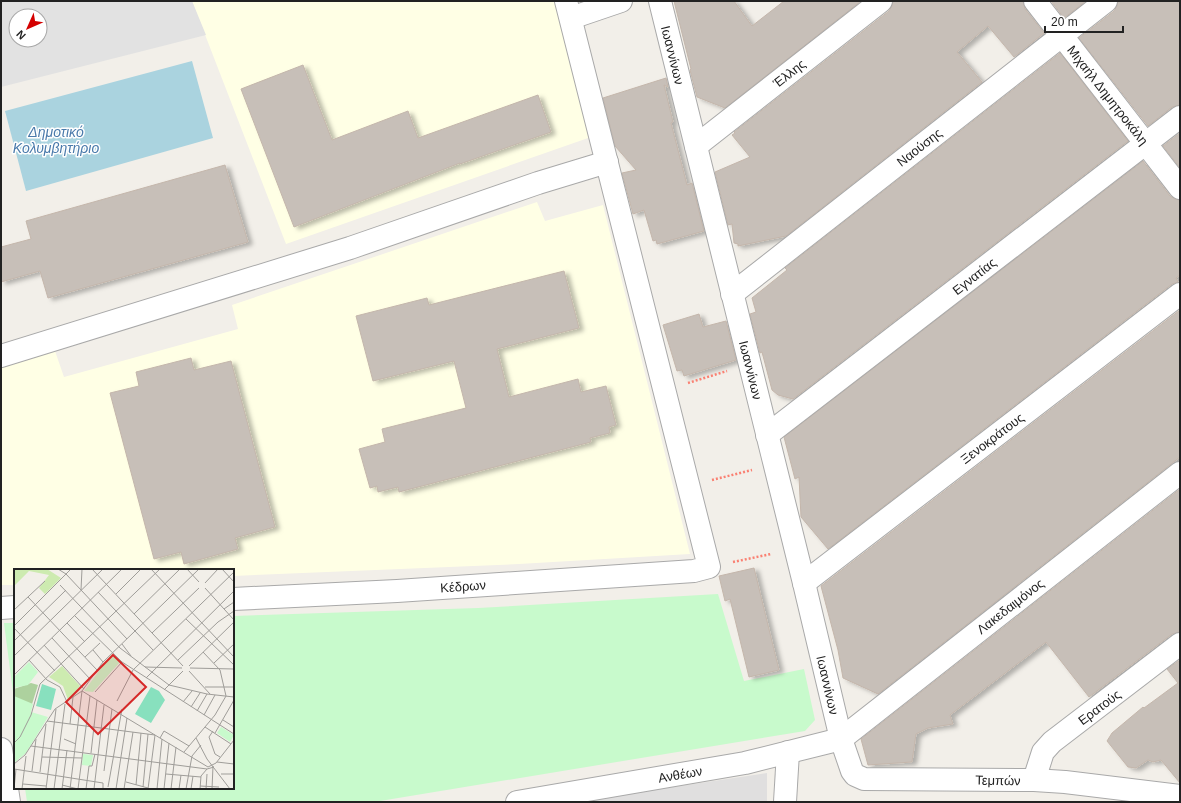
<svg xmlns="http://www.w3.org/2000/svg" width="1181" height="803" font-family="Helvetica,sans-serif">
  <defs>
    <filter id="shadow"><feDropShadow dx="4.5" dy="2.5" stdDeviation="2" flood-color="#0004"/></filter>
  </defs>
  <rect width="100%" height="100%" fill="#f2efe9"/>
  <path fill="#e0dfdf" d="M767 773V802H572Z"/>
  <g fill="#ffffe5">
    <path d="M192 1H555L591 137 286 244Z"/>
    <path d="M537 202 545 221 603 205 690 554 519 564 233 576V570H15V585H1V367L55 351 64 377 238 329 232 305Z"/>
  </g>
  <g fill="#c8facc">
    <path d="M718 594 744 681 804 669 815 720 805 731 374 802H27L25 788H233V616L478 608Z"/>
    <path d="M4 623H15V708Z"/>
  </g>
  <path fill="#e2e2e2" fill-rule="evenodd" d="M1 1H192L206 35 1 87ZM16 16H40V40H16Z"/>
  <path fill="#aad3df" d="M192 61 213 138 26 191 5 111Z"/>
  <g fill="#c7bfb8" stroke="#c4b6ab" filter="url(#shadow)">
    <path d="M674 1H734L752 26 784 1H861L725 108 697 97 690 70 691 69Z"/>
    <path d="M893 1H1023L1025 9 1044 33 1014 57 988 26 957 52 982 82 786 236 738 246V244L734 243 732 224 728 225 715 172 750 157 732 135 735 133 734 132 889 11 892 6Z"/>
    <path d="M1051 1H1086L1064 18Z"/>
    <path d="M1118 1H1180V105L1172 107 1148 126 1079 38 1114 11 1117 6Z"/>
    <path d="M1060 53 1128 141 793 399 778 395 772 390 762 352 760 353 750 314 756 312 752 298 787 270 785 268Z"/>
    <path d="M303 65 332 140 408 111 418 138 538 95 551 132 460 164V163L294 227 241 89Z"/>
    <path d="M666 78 668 87 664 85 673 122 671 123 687 185 692 183 704 231 657 244 656 240 653 241 644 210 633 214 622 173 636 170 615 146 603 98Z"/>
    <path d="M1180 133V168L1163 146Z"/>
    <path d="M1143 161 1170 196 1175 199 1180 200V275L1176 278 1178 282 1172 284 828 549 801 517 799 477 795 479 784 437Z"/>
    <path d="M225 165 248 242 48 298 40 271 1 282V247L31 239 26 221Z"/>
    <path d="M564 271 579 328 497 349 509 397 578 379 581 392 606 386 616 425 609 427 610 433 590 438 591 442 399 492 398 487 378 492 377 486 370 488 359 449 385 442 382 429 466 408 454 361 373 381 356 316 427 298 429 305Z"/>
    <path d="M1180 310V457L878 694 843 678 838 650 821 586Z"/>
    <path d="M699 314 703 327 726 321 736 360 684 376 682 370 677 371 663 325Z"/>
    <path d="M191 358 194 370 231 361 275 527 235 538 238 549 184 564 181 552 154 559 110 393 139 386 136 372Z"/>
    <path d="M1180 489V632L1172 634 1089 697 1046 642 950 715 953 724 928 728 916 734 912 762 868 765 861 739Z"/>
    <path d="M754 568 779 670 749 677 730 599 725 601 719 576Z"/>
    <path d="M1180 660V783L1161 760 1153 762 1148 760 1136 768 1128 767 1107 741 1112 733 1143 707 1144 708 1178 683 1167 669Z"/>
  </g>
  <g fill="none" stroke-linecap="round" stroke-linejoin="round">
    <defs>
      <g id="minor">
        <path d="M660 1 804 583 841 739 852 771 855 775 864 779 1034 780 1065 782 1180 796"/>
        <path d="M1035 1 1180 188"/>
        <path d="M571 18 621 1"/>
        <path d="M696 146 881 1"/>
        <path d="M732 294 1106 1"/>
        <path d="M1 356 350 248 538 183 607 162"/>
        <path d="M767 435 1180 117"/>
        <path d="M804 583 1180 294"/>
        <path d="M233 599 397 591 694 571 709 567 566 1"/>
        <path d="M1 608 15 607"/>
        <path d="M1 749 9 802"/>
        <path d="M1034 780 1043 752 1052 742 1180 644"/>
        <path d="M517 802 745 763 841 739 1180 473"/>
        <path d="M785 802 788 752"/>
      </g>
    </defs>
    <use href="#minor" stroke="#a9a9a9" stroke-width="24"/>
    <g stroke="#fa8072" stroke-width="2.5" stroke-dasharray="2 2" stroke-linecap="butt">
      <path d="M688 383 727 371"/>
      <path d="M712 480 752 470"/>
      <path d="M733 562 771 554"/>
    </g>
    <use href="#minor" stroke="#fff" stroke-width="22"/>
  </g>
  <g text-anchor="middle" stroke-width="3" stroke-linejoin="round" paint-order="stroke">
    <g font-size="13" fill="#222" stroke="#fff">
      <text transform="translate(673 55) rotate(76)" y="5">Ιωαννίνων</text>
      <text transform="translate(789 73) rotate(-38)" y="5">Έλλης</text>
      <text transform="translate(1108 95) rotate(52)" y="5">Μιχαήλ Δημητροκάλη</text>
      <text transform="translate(919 147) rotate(-38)" y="5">Ναούσης</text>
      <text transform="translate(974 276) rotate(-38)" y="5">Εγνατίας</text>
      <text transform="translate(751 370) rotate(76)" y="5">Ιωαννίνων</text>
      <text transform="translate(992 438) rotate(-37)" y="5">Ξενοκράτους</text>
      <text transform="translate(463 586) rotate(-4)" y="5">Κέδρων</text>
      <text transform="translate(1010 606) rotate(-38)" y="5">Λακεδαιμόνος</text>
      <text transform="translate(828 685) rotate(77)" y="5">Ιωαννίνων</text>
      <text transform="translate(1099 707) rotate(-37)" y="5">Ερατούς</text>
      <text transform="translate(680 774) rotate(-10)" y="5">Ανθέων</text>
      <text transform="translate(998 780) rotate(1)" y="5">Τεμπών</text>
    </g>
    <g font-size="14" font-style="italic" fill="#4a7aab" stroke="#fff">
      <text x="56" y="137">Δημοτικό<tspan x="56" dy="16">Κολυμβητήριο</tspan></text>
    </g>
  </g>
  <g transform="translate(14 569)">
    <rect width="220" height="220" fill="#f2efe9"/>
    <path d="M0 0H33L47 9 31 25 25 19 35 6 15 2 0 17ZM48 97 66 117 54 131 49 117 35 108Z" fill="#cdebb0"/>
    <path d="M17 114 24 116 0 193V120Z" fill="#add19e"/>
    <path d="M97 86 106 93 79 123 70 122ZM15 93 24 103 14 116 0 119V108ZM0 127 19 135 17 143 34 148 12 184 0 194ZM207 158 220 166 216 173 203 164ZM69 185 79 186 77 197 68 196Z" fill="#c8facc"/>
    <path d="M28 115 42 120 37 141 22 137ZM137 118 145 122 151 131 137 154 121 145Z" fill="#88e0be"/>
    <path fill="none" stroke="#9f9d99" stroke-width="1" d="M44 0 52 5 113 70M78 0 169 97M137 0 220 88M173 0 185 13M208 0 220 13M191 14 204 0M46 16 106 79 155 116 193 125 220 128M191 19 220 51M67 21 68 0M84 23 139 81M102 25 127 0M14 28 83 101M210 40 220 33M0 41 31 12M120 45 166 0M61 47 108 93 220 165M172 50 220 96M53 54 71 73M0 57 57 0M0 59 41 102M138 64 185 19M38 69 76 110M0 72 52 21M108 75 117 87M30 76 70 120M79 81 89 93M0 87 89 0M71 88 86 74M15 91 33 111 46 118 53 133M164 91 204 53 220 42M200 94 220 75M175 97 220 53M131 98 168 99M176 99 220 100M175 102 196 125M0 106 108 0M132 109 220 22M191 118H220M150 121 169 102M68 122 194 198 202 194M81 123 108 93M103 132 119 101 220 3M169 133 178 122M177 138 186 124M183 142 193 125M190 146 201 126M209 151 220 158M33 152 141 166 134 220M56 155 59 128M191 158 217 175M199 162 195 168 201 185 206 188M201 164 220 131M146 169 150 162 175 177M182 169 193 190 216 220M50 170 62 175M0 174 6 168 17 146 26 115 146 0M17 177 193 200 200 198M170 183 201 146 212 127 206 101 189 83M77 184 83 131M28 188 68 189M203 193 220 195M202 194 220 171M0 195 11 186 41 140 68 122M0 200 89 214V220M18 202 22 170M90 202 98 140M26 203 32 155M152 205 187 208M207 205H220M112 213 134 219M9 215 32 217M48 216 64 220M122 216 127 164M186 217 205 218M94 218 108 140M129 218 134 165M0 220 2 200M8 220 12 187M32 220 42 140M40 220 51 135M48 220 53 181M56 220 68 122 89 93 185 0M64 220 76 127M72 220 75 197H78L81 185M80 220 90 136M102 220 113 149M110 220 119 163M143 220 148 170M150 220 155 174M157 220 162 178M165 220 167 206M172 220 178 187 187 176M177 220 179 207M186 220 187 207 193 200M192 220 193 205M198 220 199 197"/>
    <path fill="#d62828" fill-opacity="0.15" stroke="#d62828" stroke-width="2" d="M99 86 132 118 84 165 52 133Z"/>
    <rect width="220" height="220" fill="none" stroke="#222" stroke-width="2"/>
  </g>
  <rect width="1181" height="803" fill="none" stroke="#222222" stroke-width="4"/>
  <g transform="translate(28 28) rotate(225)"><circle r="19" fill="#ffffff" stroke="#a7a7a7"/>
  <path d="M0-3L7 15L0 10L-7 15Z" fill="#d40000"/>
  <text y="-6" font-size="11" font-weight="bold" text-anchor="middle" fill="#222222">N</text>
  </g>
  <path d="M1045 26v6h78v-6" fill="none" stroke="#222222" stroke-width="2"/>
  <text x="1051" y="26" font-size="12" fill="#222222" stroke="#ffffff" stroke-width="3" paint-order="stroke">20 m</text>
</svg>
